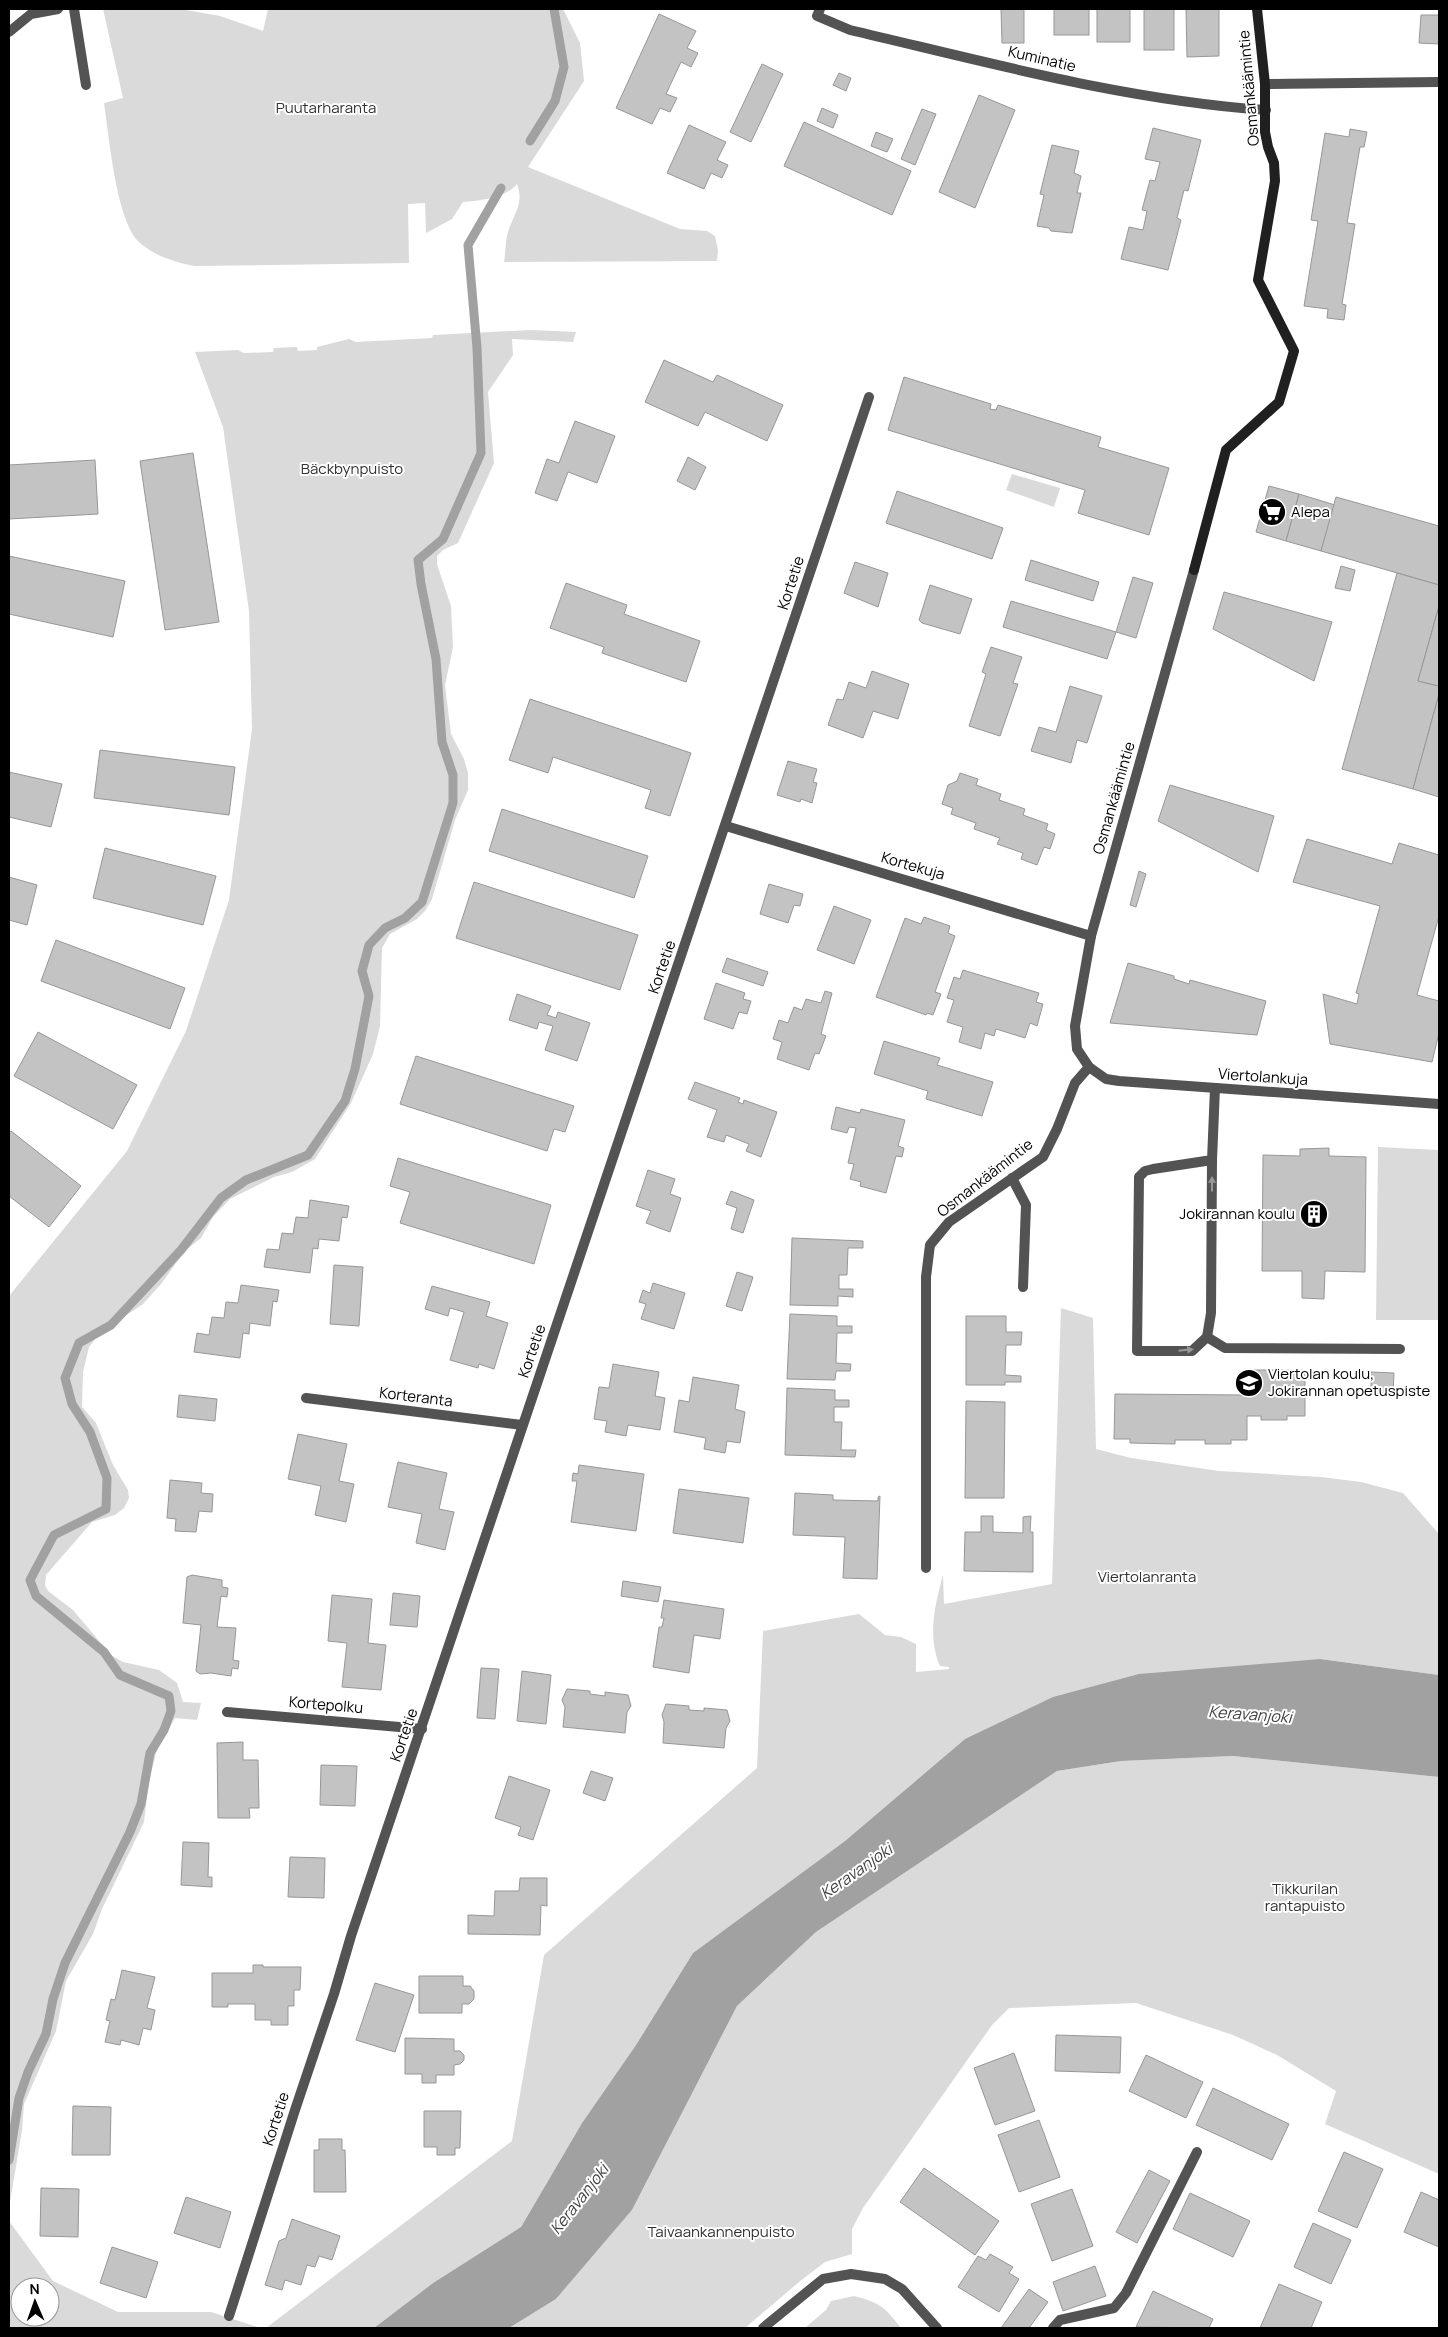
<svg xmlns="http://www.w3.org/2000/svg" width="1448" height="2337" font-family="Manrope,sans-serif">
  <rect width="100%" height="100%" fill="#fff"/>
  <g fill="#dadada" fill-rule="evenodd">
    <path d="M103 9H180L220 16 263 31 268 9H563L580 43 584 81 528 167 680 229 707 231 715 236 718 250 717 261 504 262C506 251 505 239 509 229 515 212 524 203 517 184 506 198 480 201 463 202L452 219 426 233 425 203 408 204 409 263 194 266C175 262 153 256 138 241 116 218 109 136 104 103L123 98Z"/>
    <path d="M531 330 576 332 573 342 512 339 513 355 488 392 494 463 458 543 443 550 437 556V564L451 606 453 647 445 685 451 734 464 759 468 773V790L455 820 432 899 425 911 417 919 390 934 382 948 380 1026 373 1054 351 1103 315 1159 292 1172 274 1177 230 1199 213 1217 201 1238 185 1251 161 1284 143 1304 100 1333 89 1347 83 1372 82 1407 96 1423 113 1465 128 1490 129 1498 124 1508 115 1515 92 1522 46 1575 45 1585 48 1591 73 1610 111 1655 123 1662 159 1670 177 1683 183 1702 201 1703 197 1720 175 1718 157 1750 149 1781 144 1822 102 1909 93 1934 66 1981 56 2031 24 2104 22 2130 9 2208V1296L127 1151 186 1031 229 900 252 729 249 611 223 427 195 352 238 350 244 353 273 352 274 348 297 347 298 351 317 350V347L349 339 356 342 432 338 433 335Z"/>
    <path d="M1012 474 1060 488 1054 507 1006 490Z"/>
    <path d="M1378 1147 1439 1150V1320H1376Z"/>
    <path d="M1061 1308 1093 1318 1096 1449 1131 1458 1219 1471 1321 1477 1361 1482 1403 1493 1439 1534V1675L1320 1659 965 1739 845 1841 693 1953 636 2045 582 2123 521 2227 433 2283 374 2328H266L512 2141 544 1955 757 1768 763 1631 859 1614 885 1635 901 1637 916 1644V1672L949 1669V1667L940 1666C927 1636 935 1605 943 1575L944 1604 1052 1584Z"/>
    <path d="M1233 1756 1439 1777V2174L1325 2124 1336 2091 1277 2055 1233 2035 1136 2003 1009 2008 992 2025 863 2208 852 2229V2254L825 2262 799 2282 745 2328H509L556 2299 632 2210 737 2006 816 1932 1057 1771 1121 1761Z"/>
    <path d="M9 2221 53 2281 118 2312H211L261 2328H9ZM20 2287H50V2317H20Z"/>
    <path d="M854 2296C879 2302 886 2308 901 2328H805L826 2310 831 2301Z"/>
  </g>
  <path fill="#a1a1a1" d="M1320 1659 1439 1675V1777L1233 1756 1121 1761 1057 1771 816 1932 737 2006 632 2210 556 2299 509 2328H374L433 2283 521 2227 582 2123 636 2045 693 1953 845 1841 965 1739 1053 1697 1139 1674Z"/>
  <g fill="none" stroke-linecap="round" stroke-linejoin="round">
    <g stroke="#a1a1a1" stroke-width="9">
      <path d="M530 141 555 101 564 67 554 9"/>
      <path d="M9 2160 19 2098 28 2072 46 2034 53 1999 65 1963 130 1832 141 1804 150 1753 164 1730 171 1711 169 1696 120 1675 104 1652 36 1596 30 1580 54 1535 106 1509 107 1478 90 1432 72 1404 65 1378 79 1343 111 1325 181 1250 221 1198 246 1180 308 1155 345 1101 355 1069 369 996 362 971 369 945 385 928 405 918 422 902 453 803V775L442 742 436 659 421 584 418 560 443 539 481 453 477 348 468 245 501 188"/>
    </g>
  </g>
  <g fill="#c3c3c3" stroke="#979797">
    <path d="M1001 9H1024V43H1002Z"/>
    <rect x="1054" y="9" width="35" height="26"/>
    <rect x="1097" y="9" width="33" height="33"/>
    <rect x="1144" y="9" width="30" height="41"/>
    <path d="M1186 9H1219V56L1187 57Z"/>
    <path d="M659 14 696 31 687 48 698 53 691 67 681 62 666 94 677 98 670 112 660 108 652 124 616 108Z"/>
    <path d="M1421 15H1439V44L1419 43Z"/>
    <path d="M762 64 783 74 751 142 730 132Z"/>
    <path d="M839 73 851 78 846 91 833 85Z"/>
    <path d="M979 95 1015 110 975 208 939 192Z"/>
    <path d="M822 108 838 115 833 128 817 121Z"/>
    <path d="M922 109 936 114 915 165 901 159Z"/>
    <path d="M804 122 911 171 892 215 784 166Z"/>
    <path d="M689 125 726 142 717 160 728 165 722 178 711 173 704 189 667 173Z"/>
    <path d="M1153 128 1201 140 1188 191 1184 190 1177 218 1181 220 1168 270 1121 259 1129 227 1143 230 1147 211 1142 210 1150 180 1155 181 1160 162 1145 159Z"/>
    <path d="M1350 129 1367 132 1364 147H1360L1347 223 1355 224 1342 304 1346 305 1344 320 1327 318 1328 309 1304 306 1318 221 1311 220 1325 133 1349 137Z"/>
    <path d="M876 132 893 139 887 152 871 146Z"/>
    <path d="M1052 145 1079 151 1074 173 1081 176 1077 193H1081L1072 233 1051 231 1049 228 1037 226 1044 195 1040 194Z"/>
    <path d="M664 360 713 382 717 375 783 405 767 441 705 412 698 426 645 402Z"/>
    <path d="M904 377 991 404 990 409 996 410 998 405 1101 437 1098 447 1169 468 1149 535 1078 513 1085 490 888 430Z"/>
    <path d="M575 421 615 436 597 483 568 472 557 501 535 493 547 459 559 463Z"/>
    <path d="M193 453 219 622 165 630 140 461Z"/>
    <path d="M688 457 706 467 695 490 677 481Z"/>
    <path d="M95 460 98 514 9 519V465Z"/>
    <path d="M1269 486 1299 494 1286 541 1256 532Z"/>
    <path d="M897 491 1003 528 992 559 886 523Z"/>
    <path d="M1299 494 1335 505 1321 551 1286 541Z"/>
    <path d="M1336 497 1439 526V585L1321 551Z"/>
    <path d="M9 556 125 581 113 637 9 614Z"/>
    <path d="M1031 560 1099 582 1093 601 1025 580Z"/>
    <path d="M855 562 888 573 878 607 844 593Z"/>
    <path d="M1341 566 1355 570 1350 591 1335 588Z"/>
    <path d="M1397 573 1439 585V606L1418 681 1439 686V694L1413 789 1342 769Z"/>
    <path d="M1133 577 1153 583 1136 638 1116 632Z"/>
    <path d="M566 583 627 605 624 614 700 641 686 682 602 653 604 647 550 628Z"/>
    <path d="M930 585 972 599 960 634 922 623 919 620Z"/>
    <path d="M1224 592 1332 622 1314 681 1213 629Z"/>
    <path d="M1011 601 1116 632 1107 659 1003 627Z"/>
    <path d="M1439 606V686L1418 681Z"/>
    <path d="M991 647 1022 657 1013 683 1018 684 1000 736 969 726 986 674 982 672Z"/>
    <path d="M872 671 909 684 898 719 873 711 863 738 828 725 837 699 843 700 849 682 866 688Z"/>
    <path d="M1070 686 1102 696 1087 743 1077 740 1071 763 1031 751 1039 727 1056 732Z"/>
    <path d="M1439 694V797L1413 789Z"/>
    <path d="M530 699 691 753 670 816 645 808 651 790 553 757 548 773 509 760Z"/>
    <path d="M100 750 235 767 229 815 94 798Z"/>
    <path d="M788 761 817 769 813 782 817 783 812 803 801 799 800 802 777 795Z"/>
    <path d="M9 772 62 784 51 827 9 817Z"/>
    <path d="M960 773 978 779 976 785 1001 794 999 800 1025 809 1023 815 1048 824 1046 830 1055 834 1050 849 1044 847 1037 865 1021 859 1023 853 997 844 1000 838 974 829 976 823 951 814 953 808 942 804 948 785 957 781Z"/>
    <path d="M1170 785 1274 816 1258 872 1158 821Z"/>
    <path d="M502 809 648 856 634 898 489 851Z"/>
    <path d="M1307 839 1392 864 1399 843 1439 855V916L1417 995 1439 1001V1033L1432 1062 1330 1044 1323 994 1357 1004 1359 994 1356 993 1380 906 1293 882Z"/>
    <path d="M105 848 216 876 203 925 93 898Z"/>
    <path d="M1139 871 1146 874 1136 907 1130 905Z"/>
    <path d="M9 877 37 885 27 925 9 920Z"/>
    <path d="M474 882 638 935 620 990 456 938Z"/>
    <path d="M769 884 803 894 800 906 794 905 788 923 760 914Z"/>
    <path d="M834 906 871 920 854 964 817 950Z"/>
    <path d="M924 917 950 926 948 933 955 936 935 992 941 994 933 1015 927 1013 926 1015 876 997 905 918 921 924Z"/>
    <path d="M56 940 185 988 170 1029 41 981Z"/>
    <path d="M727 958 768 972 763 986 722 972Z"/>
    <path d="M1128 963 1174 976V979L1189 984 1190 980 1266 1001 1257 1035 1110 1023Z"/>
    <path d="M963 970 1039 993 1036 1002 1043 1004 1037 1026 1030 1023 1025 1038 996 1029 994 1036 985 1033 981 1049 959 1042 963 1027 947 1022 954 1000 947 998 954 977 960 979Z"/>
    <path d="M716 983 745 993 743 999 751 1001 747 1014 739 1012 733 1029 704 1019Z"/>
    <path d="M825 991 832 993 821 1034 826 1036 819 1054 815 1053 809 1070 777 1059 782 1042 773 1039 779 1020 788 1023 794 1007 802 1010 806 999 821 1003Z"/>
    <path d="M517 994 551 1006 547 1015 556 1018 558 1012 590 1023 577 1061 545 1050 553 1026 539 1022 537 1029 509 1020Z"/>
    <path d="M38 1032 137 1085 113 1129 14 1076Z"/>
    <path d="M884 1041 940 1058 937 1065 993 1082 982 1116 926 1099 928 1091 874 1074Z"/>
    <path d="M416 1056 574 1106 565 1132 554 1129 547 1151 400 1104Z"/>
    <path d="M695 1082 740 1098 738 1102 743 1104 744 1100 777 1112 761 1157 746 1151 749 1144 726 1135 724 1142 707 1137 717 1110 688 1099Z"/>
    <path d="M836 1107 860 1113 861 1109 905 1120 898 1146 904 1148 902 1157 896 1156 886 1193 860 1186 861 1182 850 1179 854 1164 848 1163 856 1128 849 1127 847 1133 831 1129Z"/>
    <path d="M11 1131 81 1186 49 1227 9 1196V1133Z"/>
    <path d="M1329 1148V1156L1366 1157 1365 1272 1325 1271 1324 1299 1302 1298V1271H1262L1263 1155 1300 1156V1149Z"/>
    <path d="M398 1158 551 1205 534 1264 400 1223 410 1192 390 1186Z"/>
    <path d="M648 1170 675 1179 670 1194 681 1198 670 1232 646 1223 651 1211 636 1206Z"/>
    <path d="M731 1191 754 1200 743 1233 731 1229 737 1208 726 1204Z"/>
    <path d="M310 1200 349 1206 347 1218 342 1217 339 1241 319 1239 318 1249 313 1248 310 1273 264 1267 267 1249 279 1250 282 1233 293 1234 296 1217 308 1218Z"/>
    <path d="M792 1238 863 1241V1248H848L847 1275H839V1289H853V1297L838 1296V1306L790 1305Z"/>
    <path d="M334 1265 363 1267 359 1326 330 1324Z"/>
    <path d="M737 1272 753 1277 742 1311 726 1306Z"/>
    <path d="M653 1283 685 1293 674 1329 641 1319 646 1304 639 1302 643 1290 650 1293Z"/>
    <path d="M241 1285 279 1290 277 1302 273 1301 270 1326 250 1323 249 1334 243 1333 240 1358 194 1352 197 1333 209 1335 212 1317 224 1318 226 1302 238 1303Z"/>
    <path d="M432 1286 490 1302 486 1316 508 1323 494 1369 479 1364 478 1368 450 1360 464 1312 450 1308 448 1316 425 1309Z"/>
    <path d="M790 1314 837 1316V1326H852V1333H837L836 1363 851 1364 850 1371H836L835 1380 787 1379Z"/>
    <path d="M966 1316H1006V1332H1022L1021 1345H1006L1005 1375 1021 1376V1382H1005V1385H966Z"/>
    <path d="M613 1364 659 1372 655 1396 665 1398 660 1430 628 1425 626 1436 605 1432 607 1421 594 1419 599 1387 609 1388Z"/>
    <path d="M1247 1370H1305V1416H1287V1420H1261V1416H1247V1440H1231V1444H1205V1440H1175V1444L1130 1443V1439H1114L1115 1394 1247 1395Z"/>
    <path d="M1371 1372 1394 1373 1393 1395 1371 1394Z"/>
    <path d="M693 1377 739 1385 735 1409 745 1412 740 1443 727 1441 725 1453 704 1449 706 1438 674 1432 679 1400 689 1402Z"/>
    <path d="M787 1388 835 1390V1400H849V1407H834V1422H842L841 1450H856L855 1457 785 1455Z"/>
    <path d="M179 1395 217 1399 215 1421 177 1417Z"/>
    <path d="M966 1401 1005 1402 1004 1498H965Z"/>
    <path d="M298 1434 347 1444 339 1481 354 1484 346 1522 315 1515 321 1486 288 1479Z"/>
    <path d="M398 1462 447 1473 439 1509 454 1512 445 1550 416 1543 422 1514 388 1507Z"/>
    <path d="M579 1465 644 1474 636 1531 571 1522 577 1481H572L573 1473 578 1474Z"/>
    <path d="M170 1480 202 1483 201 1493 213 1494 212 1512 199 1511 196 1532 175 1531 176 1519 167 1518Z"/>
    <path d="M679 1489 749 1498 743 1543 673 1533Z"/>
    <path d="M795 1493 833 1495V1500L878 1501V1497L880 1496 877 1579 843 1578 845 1537 793 1535Z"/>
    <path d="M981 1516H993V1532L1023 1533V1517L1031 1516 1030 1532H1033V1572L964 1571 965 1532H981Z"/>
    <path d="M192 1575 222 1580V1587L228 1588 227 1597 221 1596 217 1627 236 1628 233 1660 239 1661 238 1669 232 1668 231 1676 211 1673 200 1674 196 1671 201 1625 183 1623 187 1577Z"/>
    <path d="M623 1581 661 1587 658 1602 621 1596Z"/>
    <path d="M393 1593 420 1596 417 1627 390 1625Z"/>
    <path d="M332 1595 372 1599 368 1643 386 1645 381 1690 342 1687 347 1643 328 1641Z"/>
    <path d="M664 1600 724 1609 720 1639 694 1635 689 1673 653 1667 659 1627H662L664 1618H661Z"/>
    <path d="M481 1668 499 1669 495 1719 477 1718Z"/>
    <path d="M522 1671 551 1675 546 1724 517 1721Z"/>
    <path d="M567 1689 590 1691V1694L605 1696V1692L628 1695 631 1706 627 1712 625 1733 563 1727 565 1707 562 1700Z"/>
    <path d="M666 1704 689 1706V1710L704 1711V1708L727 1710 730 1721 726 1728 724 1748 663 1743 664 1722 662 1715Z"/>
    <path d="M243 1742V1760H258L259 1808H249L250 1818H218L217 1743Z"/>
    <path d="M321 1765 357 1766 355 1806 320 1805Z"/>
    <path d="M591 1771 613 1778 605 1801 583 1793Z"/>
    <path d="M509 1776 550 1790 533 1840 518 1835 521 1827 495 1818Z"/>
    <path d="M183 1842 209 1843 208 1877H212V1887L181 1885Z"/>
    <path d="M290 1857 325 1858 324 1898 288 1897Z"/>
    <path d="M520 1878H547V1906L541 1905 540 1935 468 1934V1915L494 1916 495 1891H519Z"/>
    <path d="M253 1965H263V1967H301L300 1990H294V2006H288V2025H271V2020H255V2004H228V2007H212V1973H253Z"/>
    <path d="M122 1970 155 1977 147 2008 155 2010 151 2030 143 2028 139 2045 121 2040 120 2045 105 2042 110 2021 106 2020 111 1999 115 2000Z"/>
    <path d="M419 1976H463V1986H470L474 1991V1999L469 2004H462V2013H419Z"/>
    <path d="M375 1983 414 1995 395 2052 356 2040Z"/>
    <path d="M1056 2035 1121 2037 1120 2073 1055 2071Z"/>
    <path d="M405 2038 454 2039V2051H460L464 2055V2060L460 2064 454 2065V2075H436V2083H422V2074H405Z"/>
    <path d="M1014 2053 1035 2111 995 2125 974 2068Z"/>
    <path d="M1146 2055 1203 2082 1186 2118 1129 2091Z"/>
    <path d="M1213 2088 1289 2124 1272 2160 1196 2125Z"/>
    <path d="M73 2106 111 2107 110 2155H72Z"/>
    <path d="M424 2111H461L460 2148H455V2155H437V2147H424Z"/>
    <path d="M1039 2120 1060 2177 1019 2192 998 2135Z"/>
    <path d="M319 2139H342V2150H345L346 2192H314V2150H319Z"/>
    <path d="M1344 2152 1383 2169 1357 2228 1318 2211Z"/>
    <path d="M924 2168 999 2221 975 2255 900 2202Z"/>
    <path d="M1149 2170 1170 2181 1137 2243 1116 2232Z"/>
    <path d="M41 2188 79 2189 78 2237 40 2236Z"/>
    <path d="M1072 2189 1093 2246 1052 2261 1031 2204Z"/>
    <path d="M1421 2192 1439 2200V2247L1404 2232Z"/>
    <path d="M1190 2193 1250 2221 1233 2257 1173 2229Z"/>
    <path d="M186 2197 231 2212 220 2248 174 2233Z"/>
    <path d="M292 2219 340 2236 332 2260 319 2256 315 2267 307 2265 301 2285 285 2280 282 2290 265 2285 279 2241 286 2238Z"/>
    <path d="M1313 2223 1351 2240 1331 2284 1294 2267Z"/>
    <path d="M112 2247 158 2262 146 2298 100 2283Z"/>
    <path d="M990 2254 1013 2267 1009 2273 1019 2279 999 2312 958 2287 978 2256 986 2260Z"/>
    <path d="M1095 2266 1106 2296 1063 2311 1053 2282Z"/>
    <path d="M1279 2284 1322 2302 1311 2328H1260Z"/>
    <path d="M1029 2289 1048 2302 1029 2328H1001Z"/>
    <path d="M1153 2291 1213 2319 1209 2328 1136 2327Z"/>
  </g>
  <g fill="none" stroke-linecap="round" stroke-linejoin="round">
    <g stroke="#535353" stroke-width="10">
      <path d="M9 32 31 14 58 9"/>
      <path d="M1212 1160 1211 1313 1207 1337 1192 1351H1137L1139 1177 1145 1171 1153 1169 1212 1160 1215 1088"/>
      <path d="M1012 1178 1026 1205 1023 1287"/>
      <path d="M1207 1337 1225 1348 1400 1349"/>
      <path d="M1053 2328 1060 2320 1114 2308 1126 2293 1197 2152"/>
    </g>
    <g stroke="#535353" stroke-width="10">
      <path d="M74 9 86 85"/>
      <path d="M820 9 817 16 850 30C987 62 1124 100 1266 110"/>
      <path d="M1265 84 1439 82"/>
      <path d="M1194 570 1091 936 1075 1026 1077 1049 1089 1067 1106 1079 1119 1081 1439 1104"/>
      <path d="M726 826 1091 936"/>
      <path d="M306 1398 522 1425"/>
      <path d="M926 1568V1277L930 1245 949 1222 1043 1157 1057 1129 1075 1083 1089 1067"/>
      <path d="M227 1712 422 1729"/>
      <path d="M229 2316 295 2110 334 1994 351 1936 869 397"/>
      <path d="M763 2328 823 2279 851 2274 885 2279 902 2289 937 2328"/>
    </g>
    <path stroke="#202020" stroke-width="10" d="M1194 570 1226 450 1279 402 1294 351 1258 280 1275 181 1274 163 1268 147 1265 132V84L1257 9"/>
  </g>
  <defs><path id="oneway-solid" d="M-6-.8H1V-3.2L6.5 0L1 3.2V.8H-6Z" transform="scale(1.25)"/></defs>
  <g fill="#989898">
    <use href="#oneway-solid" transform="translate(1212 1184) rotate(-90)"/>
    <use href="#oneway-solid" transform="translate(1186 1350) rotate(-6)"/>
  </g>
  <defs>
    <symbol id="supermarket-disc" viewBox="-11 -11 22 22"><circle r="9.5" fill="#000" stroke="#fff"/><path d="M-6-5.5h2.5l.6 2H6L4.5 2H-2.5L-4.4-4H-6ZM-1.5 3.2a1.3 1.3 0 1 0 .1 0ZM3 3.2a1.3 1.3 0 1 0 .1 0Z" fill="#fff"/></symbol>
    <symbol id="building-disc" viewBox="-11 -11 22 22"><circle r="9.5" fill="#000" stroke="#fff"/><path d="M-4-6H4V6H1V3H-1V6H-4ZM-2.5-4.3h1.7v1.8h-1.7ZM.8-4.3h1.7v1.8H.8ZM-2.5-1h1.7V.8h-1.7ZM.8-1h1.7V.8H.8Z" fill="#fff"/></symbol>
    <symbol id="school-disc" viewBox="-11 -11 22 22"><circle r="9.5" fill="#000" stroke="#fff"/><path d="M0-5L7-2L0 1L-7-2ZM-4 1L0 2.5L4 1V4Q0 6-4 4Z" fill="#fff"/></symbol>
  </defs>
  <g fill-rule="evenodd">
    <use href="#supermarket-disc" x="1256" y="496" width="32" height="32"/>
    <use href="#building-disc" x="1298" y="1198" width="32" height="32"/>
    <use href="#school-disc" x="1233" y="1367" width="32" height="32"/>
  </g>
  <g text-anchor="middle" stroke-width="4" stroke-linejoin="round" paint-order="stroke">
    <g font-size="15" fill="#000" stroke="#fff">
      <text transform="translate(1042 59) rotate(13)" y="5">Kuminatie</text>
      <text transform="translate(1249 88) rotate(-95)" y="5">Osmankäämintie</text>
      <text transform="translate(791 583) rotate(-72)" y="5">Kortetie</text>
      <text transform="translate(1114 798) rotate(-74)" y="5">Osmankäämintie</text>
      <text transform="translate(913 866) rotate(16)" y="5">Kortekuja</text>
      <text transform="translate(662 967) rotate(-71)" y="5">Kortetie</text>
      <text transform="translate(1263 1077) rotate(4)" y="5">Viertolankuja</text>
      <text transform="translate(985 1178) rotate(-38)" y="5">Osmankäämintie</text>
      <text transform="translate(532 1351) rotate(-71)" y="5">Kortetie</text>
      <text transform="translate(416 1397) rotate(7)" y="5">Korteranta</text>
      <text transform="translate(326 1705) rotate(5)" y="5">Kortepolku</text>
      <text transform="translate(404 1735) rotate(-71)" y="5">Kortetie</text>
      <text transform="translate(276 2119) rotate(-72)" y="5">Kortetie</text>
    </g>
    <g font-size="15" fill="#313131" stroke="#fff">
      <text x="326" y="113">Puutarharanta</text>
      <text x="352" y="474">Bäckbynpuisto</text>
      <text x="1147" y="1582">Viertolanranta</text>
      <text x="1305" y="1894">Tikkurilan<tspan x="1305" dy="17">rantapuisto</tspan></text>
      <text x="721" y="2237">Taivaankannenpuisto</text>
    </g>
    <g font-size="15" fill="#000" stroke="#fff" text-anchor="start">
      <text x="1291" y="517">Alepa</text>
      <text x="1295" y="1219" text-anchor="end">Jokirannan koulu</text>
      <text x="1268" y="1379">Viertolan koulu,<tspan x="1268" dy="17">Jokirannan opetuspiste</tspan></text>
    </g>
    <g font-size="16" font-style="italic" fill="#424242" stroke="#fff">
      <text transform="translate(1250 1714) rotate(4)" y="6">Keravanjoki</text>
      <text transform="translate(856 1871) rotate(-35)" y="6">Keravanjoki</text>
      <text transform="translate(579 2199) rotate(-52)" y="6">Keravanjoki</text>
    </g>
  </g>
  <rect width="1448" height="2337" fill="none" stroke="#000000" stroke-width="20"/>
  <g transform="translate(35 2302) rotate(358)"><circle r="24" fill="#ffffff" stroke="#999999"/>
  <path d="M0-4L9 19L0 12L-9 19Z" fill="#000000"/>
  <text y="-8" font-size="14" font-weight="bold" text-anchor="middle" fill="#000000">N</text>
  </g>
</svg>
